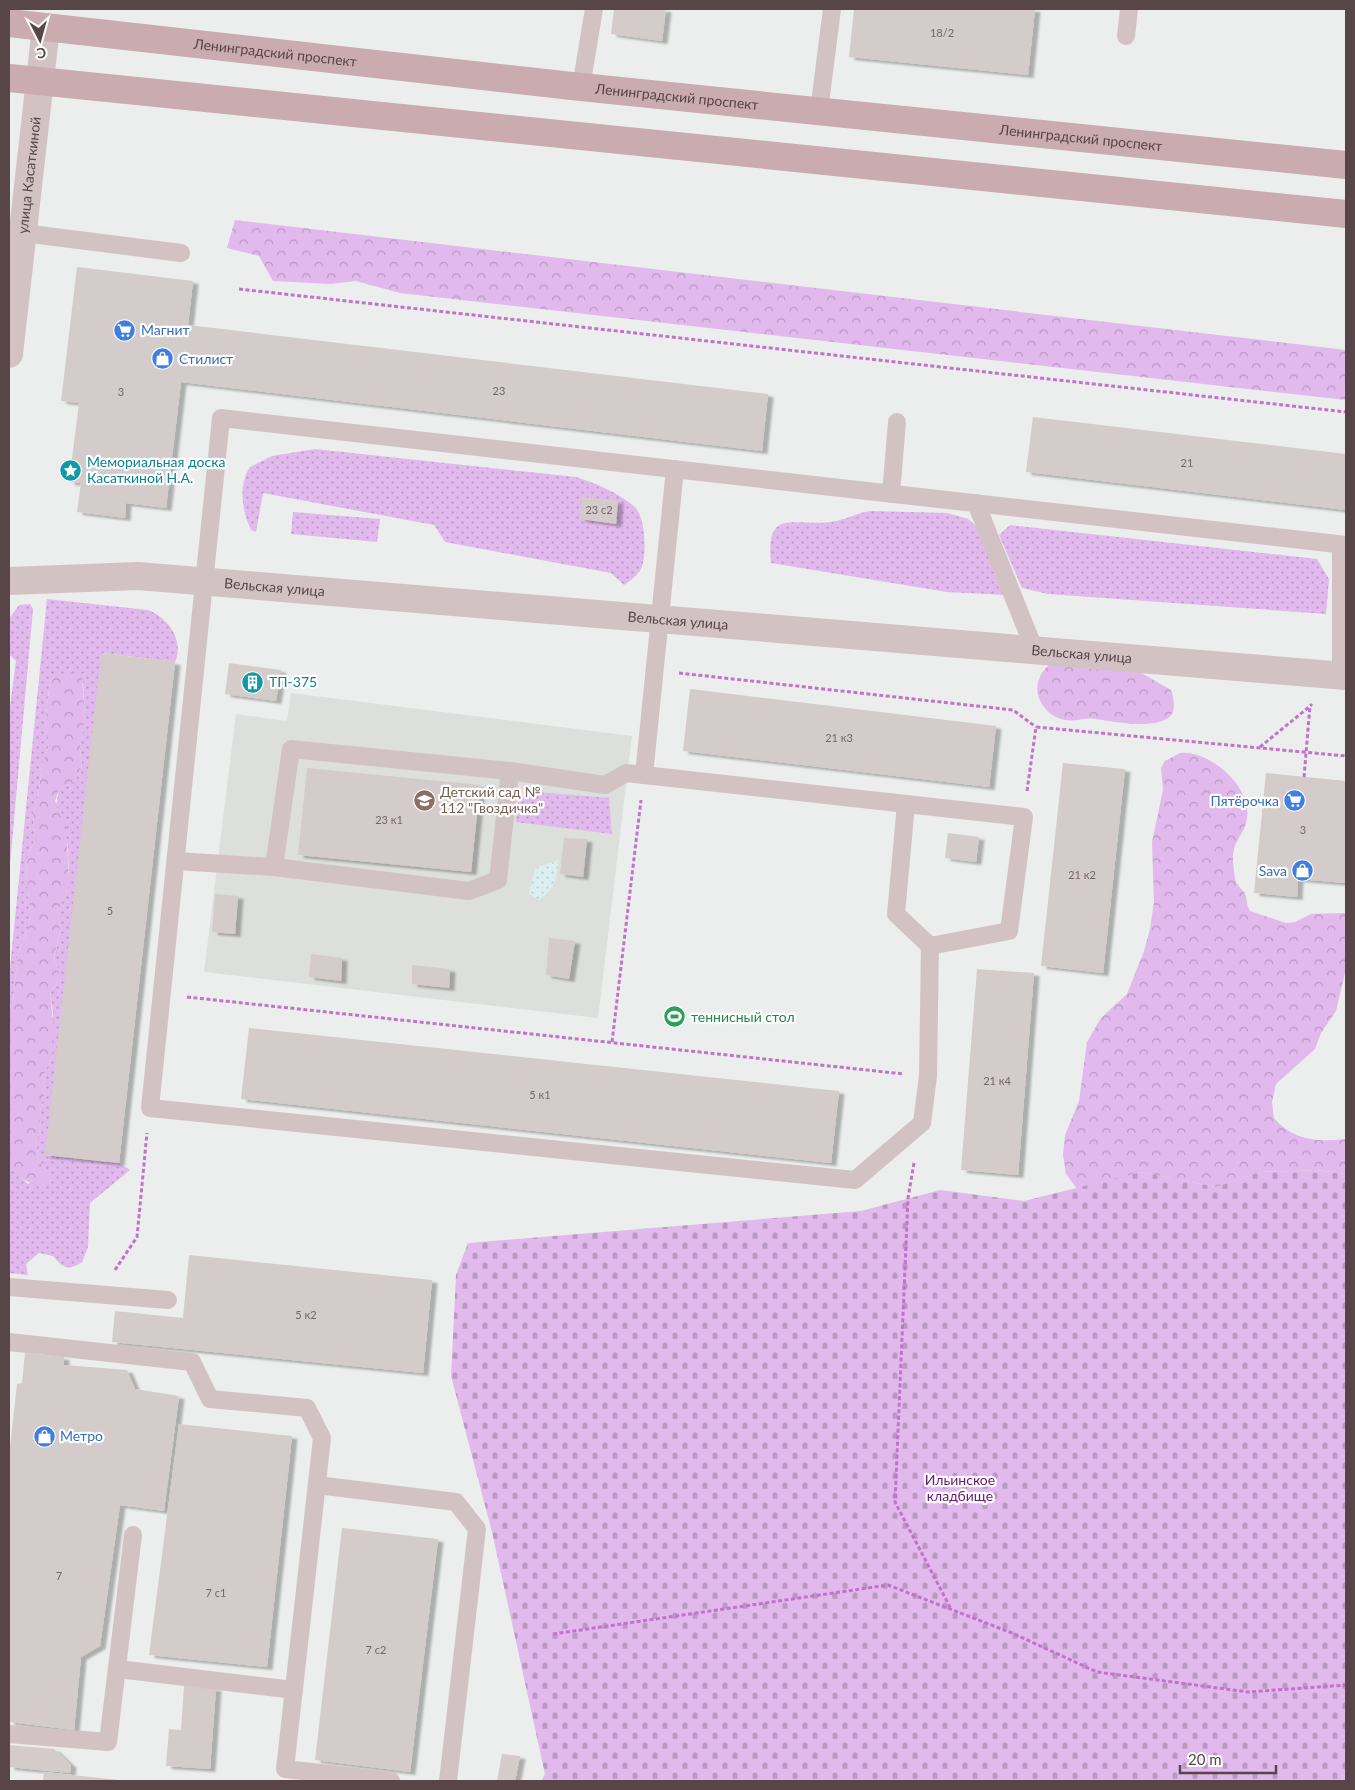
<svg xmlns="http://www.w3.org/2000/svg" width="1355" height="1790" font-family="Lato,sans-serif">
  <defs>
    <pattern id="grass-dots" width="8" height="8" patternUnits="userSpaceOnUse" patternTransform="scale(1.25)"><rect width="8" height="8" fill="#e1b9ec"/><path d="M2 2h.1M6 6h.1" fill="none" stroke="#b998c1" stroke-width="1.8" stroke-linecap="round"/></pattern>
    <pattern id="forest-crowns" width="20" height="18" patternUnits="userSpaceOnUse" patternTransform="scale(1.25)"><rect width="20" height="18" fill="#e1b9ec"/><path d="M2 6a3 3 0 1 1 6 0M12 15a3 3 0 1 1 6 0" fill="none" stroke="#b998c1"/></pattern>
    <pattern id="sand-dots" width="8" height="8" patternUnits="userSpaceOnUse" patternTransform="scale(1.25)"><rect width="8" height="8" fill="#dbeff0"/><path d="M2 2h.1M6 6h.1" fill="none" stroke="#bececf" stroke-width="1.8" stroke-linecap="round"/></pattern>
    <pattern id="cemetery-stones" width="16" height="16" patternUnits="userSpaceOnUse" patternTransform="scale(1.25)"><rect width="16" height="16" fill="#e1b9ec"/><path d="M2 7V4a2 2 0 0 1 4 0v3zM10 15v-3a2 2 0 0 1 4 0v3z" fill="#b998c1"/></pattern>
    <filter id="shadow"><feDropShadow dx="5.5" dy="3" stdDeviation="1" flood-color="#0004"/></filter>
  </defs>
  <rect width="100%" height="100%" fill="#ebeeed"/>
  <path fill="#dddfdd" d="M291 693 632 736 598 1018 204 972 236 714 287 721Z"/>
  <g fill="url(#grass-dots)">
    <path d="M315 449 576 477C598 484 616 492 634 506 646 516 647 557 641 569 637 576 631 580 624 585L611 573 445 542 434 525 263 493 256 532 251 530C242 511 238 485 250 467L272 456Z"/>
    <path d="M872 511 947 513 968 519 976 526 1006 595 947 592 771 563C765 506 795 527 831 522 846 520 858 512 872 511Z"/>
    <path d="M293 512 380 519 377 542 291 534Z"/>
    <path d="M1010 525 1317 559 1329 579 1326 614 1048 594 1022 588 999 535Z"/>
    <path d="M47 599 148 610C167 617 185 640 175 662L102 653 46 1155 119 1163 130 1170 90 1203 88 1247 82 1262C68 1272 62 1267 53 1256L39 1253 26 1264 28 1275 9 1273V1165L28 1184 47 1171 39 1162 36 1143 41 1127 40 1111 45 1091 43 1076 52 1057 53 1013 50 992 59 981V972L54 957 60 932 58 911 69 885V877L68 848 62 819 56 806 59 790 75 781 82 765 80 749 85 715 83 683 79 676 55 675 50 682 47 705 45 731 49 746 42 764 38 797 33 813 35 838 28 856 26 870 30 911 29 926 18 953 13 1000 9 1011V978Z"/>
    <path d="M30 604 33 609 9 876V714L16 661 9 654V619L19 605Z"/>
    <path d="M525 791 609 798 612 834 516 822 518 803Z"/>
  </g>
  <g fill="url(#forest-crowns)">
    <path d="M235 220 1346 350V400L400 293 356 281 331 284 273 281 259 256 227 248Z"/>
    <path d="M1052 662 1140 672 1171 690C1174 700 1177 712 1168 718 1152 729 1114 722 1096 719 1086 717 1075 722 1065 720 1046 717 1031 695 1040 677 1042 671 1048 666 1052 662Z"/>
    <path d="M63 674 80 676 82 678 85 715 80 749 82 765 75 781 59 790 55 801 66 827 69 877V885L58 911 60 932 54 957 59 972V981L50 992 54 1033 52 1057 43 1076 45 1091 40 1111 41 1127 36 1143 39 1162 52 1176 48 1183C28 1187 22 1179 9 1165V1011L13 1000 18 953 29 926 30 911 26 870 28 856 35 838 33 813 38 797 42 764 49 746 45 731 47 705 50 682 55 675Z"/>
    <path d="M1180 753C1209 750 1252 786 1247 818 1245 835 1232 840 1233 861 1234 868 1234 878 1237 884 1240 888 1244 891 1246 896 1247 902 1247 906 1250 911L1286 923 1295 922 1311 914 1346 913V969L1336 1011 1321 1033 1315 1049 1276 1084 1272 1102 1274 1118C1293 1141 1319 1142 1346 1139V1174L1316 1170 1261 1172 1216 1187 1141 1172 1077 1189 1066 1174 1063 1155 1065 1135 1079 1101 1087 1042 1101 1018 1127 994 1144 951 1150 929 1154 902 1152 842 1163 790 1161 768 1165 761Z"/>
  </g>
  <path fill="url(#sand-dots)" d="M558 860C557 879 555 888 539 900L529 894 535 868Z"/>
  <path fill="url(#cemetery-stones)" d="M1316 1170 1346 1174V1781H541L545 1774 492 1532 451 1376 456 1275 468 1243 861 1211 940 1190 1024 1201 1141 1172 1216 1187 1261 1172Z"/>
  <g fill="#d4cbcb" filter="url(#shadow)">
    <path d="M614 9H666L662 41 611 34Z"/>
    <path d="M854 9H1035L1028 75 849 57Z"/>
    <path d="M77 267 193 281 188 325 768 394 762 451 181 382 166 508 126 503 125 518 77 512 81 483 69 482 79 403 61 401Z"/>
    <path d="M1033 417 1346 454V510L1026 472Z"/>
    <path d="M582 497 618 501 616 524 580 519Z"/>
    <path d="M101 653 175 662 119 1163 45 1155Z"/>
    <path d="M229 663 281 670 276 701 225 694Z"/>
    <path d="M690 689 996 726 989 787 683 751Z"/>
    <path d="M1063 763 1125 769 1103 973 1041 966Z"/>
    <path d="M307 768 480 785 471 872 298 855Z"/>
    <path d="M1266 773 1346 781V883L1298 879 1297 897 1254 893Z"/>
    <path d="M948 833 979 837 976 862 945 858Z"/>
    <path d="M564 838 587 839 583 877 560 874Z"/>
    <path d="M215 894 238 896 235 934 212 932Z"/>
    <path d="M549 938 575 941 569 979 546 975Z"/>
    <path d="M311 954 342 958 341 981 309 977Z"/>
    <path d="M412 965 450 969 449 988 412 984Z"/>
    <path d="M977 969 1034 973 1018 1175 961 1170Z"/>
    <path d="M249 1028 839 1091 831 1163 241 1099Z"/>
    <path d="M189 1255 432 1280 423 1373 112 1342 115 1311 183 1318Z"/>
    <path d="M25 1353 64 1357V1365L127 1370 135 1389 179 1396 164 1511 120 1505 100 1646 81 1657 74 1730 9 1722V1456L17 1384 22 1383Z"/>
    <path d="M179 1424 292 1436 267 1667 149 1655Z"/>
    <path d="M342 1528 438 1539 410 1772 315 1760Z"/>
    <path d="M184 1686 216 1688 210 1769 166 1766 169 1729 181 1730Z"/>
    <path d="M9 1745 54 1749 71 1765 70 1773 9 1767Z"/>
    <path d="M502 1754 520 1756 515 1781H497Z"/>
    <path d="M44 1772 119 1780V1781H43Z"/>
  </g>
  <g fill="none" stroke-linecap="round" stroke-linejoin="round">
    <g stroke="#c073c9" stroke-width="3" stroke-dasharray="4 2.5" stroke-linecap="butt">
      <path d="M239 289 1346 412"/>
      <path d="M679 673 1013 710 1036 727"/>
      <path d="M1260 747 1309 707"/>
      <path d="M1304 777 1310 706 1312 704"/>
      <path d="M1027 791 1036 727 1346 756"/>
      <path d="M187 997 904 1074"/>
      <path d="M612 1042 641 800"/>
      <path d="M914 1163 908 1198 895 1502 951 1609"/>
      <path d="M115 1270 137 1237 147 1133"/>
      <path d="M553 1634 888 1585 1012 1633 1097 1672 1248 1692 1346 1685"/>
    </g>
    <g stroke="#d3c2c4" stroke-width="18">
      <path d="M1126 36 1129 9"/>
      <path d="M581 87 594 9"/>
      <path d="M819 111 832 9"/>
      <path d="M23 233 181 253"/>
      <path d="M891 494 897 422"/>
      <path d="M976 503 1035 651"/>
      <path d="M1341 676V545"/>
      <path d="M644 775 675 469"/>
      <path d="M906 804 896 914 930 946"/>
      <path d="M176 861 274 867 469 891 498 880 510 771"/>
      <path d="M274 867 291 749 510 771 605 785 626 773 644 775 1024 817 1009 931 930 946 928 1076 922 1123 855 1180 150 1108 221 418 1346 545"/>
      <path d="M9 1287 168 1300"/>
      <path d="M9 1342 192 1362 210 1399 307 1408 322 1438 285 1769 391 1781"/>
      <path d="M317 1485 456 1502 477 1529 448 1781"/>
      <path d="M118 1669 294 1690"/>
      <path d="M9 1734 108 1742 133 1535"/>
    </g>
    <g stroke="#d3c2c4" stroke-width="28">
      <path id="s1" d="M9 354 46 27"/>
      <path id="s2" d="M9 581 138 576 1346 676"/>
    </g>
    <g stroke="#caabaf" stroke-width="28">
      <path id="s3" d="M9 23 581 87 1346 165"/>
      <path d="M9 78 1346 214"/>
    </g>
  </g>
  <defs>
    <symbol id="supermarket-disc" viewBox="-11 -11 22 22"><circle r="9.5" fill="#3f7fe0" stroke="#fff"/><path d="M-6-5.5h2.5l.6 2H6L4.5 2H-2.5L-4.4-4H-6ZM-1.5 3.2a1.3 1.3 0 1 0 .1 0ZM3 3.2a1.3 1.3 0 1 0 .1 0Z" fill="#fff"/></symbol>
    <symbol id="shop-disc" viewBox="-11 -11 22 22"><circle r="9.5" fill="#3f7fe0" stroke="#fff"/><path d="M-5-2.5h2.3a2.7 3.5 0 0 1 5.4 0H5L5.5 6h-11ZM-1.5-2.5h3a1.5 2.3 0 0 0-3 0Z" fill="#fff"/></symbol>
    <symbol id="sight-disc" viewBox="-11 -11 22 22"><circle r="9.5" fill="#0f9aa8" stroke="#fff"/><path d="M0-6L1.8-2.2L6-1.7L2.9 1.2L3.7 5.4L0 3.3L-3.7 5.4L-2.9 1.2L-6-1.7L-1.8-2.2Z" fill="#fff"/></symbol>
    <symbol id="building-disc" viewBox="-11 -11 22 22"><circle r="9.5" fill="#0f9aa8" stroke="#fff"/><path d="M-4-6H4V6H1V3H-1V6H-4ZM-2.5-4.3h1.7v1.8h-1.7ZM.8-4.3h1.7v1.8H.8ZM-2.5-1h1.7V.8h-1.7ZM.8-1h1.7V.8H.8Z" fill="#fff"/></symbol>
    <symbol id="school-disc" viewBox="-11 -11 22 22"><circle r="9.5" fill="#8d6e63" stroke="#fff"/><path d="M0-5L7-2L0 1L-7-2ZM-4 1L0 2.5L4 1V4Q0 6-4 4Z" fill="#fff"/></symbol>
    <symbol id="stadium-disc" viewBox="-11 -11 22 22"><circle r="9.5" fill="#2e9e5b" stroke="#fff"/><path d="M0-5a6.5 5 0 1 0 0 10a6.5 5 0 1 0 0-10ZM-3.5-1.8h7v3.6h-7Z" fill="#fff"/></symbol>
  </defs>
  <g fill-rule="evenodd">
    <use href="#supermarket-disc" x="112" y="318" width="25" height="25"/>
    <use href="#shop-disc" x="150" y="346" width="25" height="25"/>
    <use href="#sight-disc" x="58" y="458" width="25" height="25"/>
    <use href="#building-disc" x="240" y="670" width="25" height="25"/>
    <use href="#school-disc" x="412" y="788" width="25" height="25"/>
    <use href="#supermarket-disc" x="1282" y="788" width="25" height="25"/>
    <use href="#shop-disc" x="1290" y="858" width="25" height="25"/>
    <use href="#stadium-disc" x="662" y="1004" width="25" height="25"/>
    <use href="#shop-disc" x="32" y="1424" width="25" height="25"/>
  </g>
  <g text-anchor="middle" stroke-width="4.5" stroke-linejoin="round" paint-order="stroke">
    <g font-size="11" fill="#776668">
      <text x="942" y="37">18/2</text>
      <text x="499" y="395">23</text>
      <text x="121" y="396">3</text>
      <text x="1187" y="467">21</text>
      <text x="599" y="514">23 с2</text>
      <text x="839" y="742">21 к3</text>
      <text x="389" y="824">23 к1</text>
      <text x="1303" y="834">3</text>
      <text x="1082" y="879">21 к2</text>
      <text x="110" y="915">5</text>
      <text x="997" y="1085">21 к4</text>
      <text x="540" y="1099">5 к1</text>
      <text x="306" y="1319">5 к2</text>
      <text x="59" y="1580">7</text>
      <text x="216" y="1597">7 с1</text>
      <text x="376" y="1654">7 с2</text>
    </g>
    <g font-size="14" fill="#584547" stroke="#fff">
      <text dy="5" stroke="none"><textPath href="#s3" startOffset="268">Ленинградский проспект</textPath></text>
      <text dy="5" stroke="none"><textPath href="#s3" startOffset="672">Ленинградский проспект</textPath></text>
      <text dy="5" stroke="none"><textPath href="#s3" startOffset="1078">Ленинградский проспект</textPath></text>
      <text dy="5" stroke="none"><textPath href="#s1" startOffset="180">улица Касаткиной</textPath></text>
      <text dy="5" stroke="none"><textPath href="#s2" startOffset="266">Вельская улица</textPath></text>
      <text dy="5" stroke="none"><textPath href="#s2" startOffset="671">Вельская улица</textPath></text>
      <text dy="5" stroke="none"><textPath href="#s2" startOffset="1076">Вельская улица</textPath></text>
    </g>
    <g font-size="14" fill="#366cbe" stroke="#fff" text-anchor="start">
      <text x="141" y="335">Магнит</text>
      <text x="179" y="364">Стилист</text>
      <text x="1279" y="806" text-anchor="end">Пятёрочка</text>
      <text x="1287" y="876" text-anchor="end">Sava</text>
      <text x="60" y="1441">Метро</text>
    </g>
    <g font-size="14" fill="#0d838f" stroke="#fff" text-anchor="start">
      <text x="87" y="467">Мемориальная доска<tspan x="87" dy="16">Касаткиной Н.А.</tspan></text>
      <text x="269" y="687">ТП-375</text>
    </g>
    <g font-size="14" fill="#785e54" stroke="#fff" text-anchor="start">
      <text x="440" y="797">Детский сад №<tspan x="440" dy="16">112 "Гвоздичка"</tspan></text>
    </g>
    <g font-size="14" fill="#27864d" stroke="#fff" text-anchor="start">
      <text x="691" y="1022">теннисный стол</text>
    </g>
    <g font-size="14" fill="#6c1876" stroke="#fff">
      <text x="960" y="1485">Ильинское<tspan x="960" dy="16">кладбище</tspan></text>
    </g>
  </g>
  <rect width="1355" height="1790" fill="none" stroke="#584547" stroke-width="20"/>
  <g transform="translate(40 40) rotate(174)" stroke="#ffffff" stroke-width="4" paint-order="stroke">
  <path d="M0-4L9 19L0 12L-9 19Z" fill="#584547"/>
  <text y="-8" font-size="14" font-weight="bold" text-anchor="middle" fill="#584547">С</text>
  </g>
  <path d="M1180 1765v8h96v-8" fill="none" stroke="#584547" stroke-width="2.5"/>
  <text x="1188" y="1765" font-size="15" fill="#584547" stroke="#ffffff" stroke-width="4" paint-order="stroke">20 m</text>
</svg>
